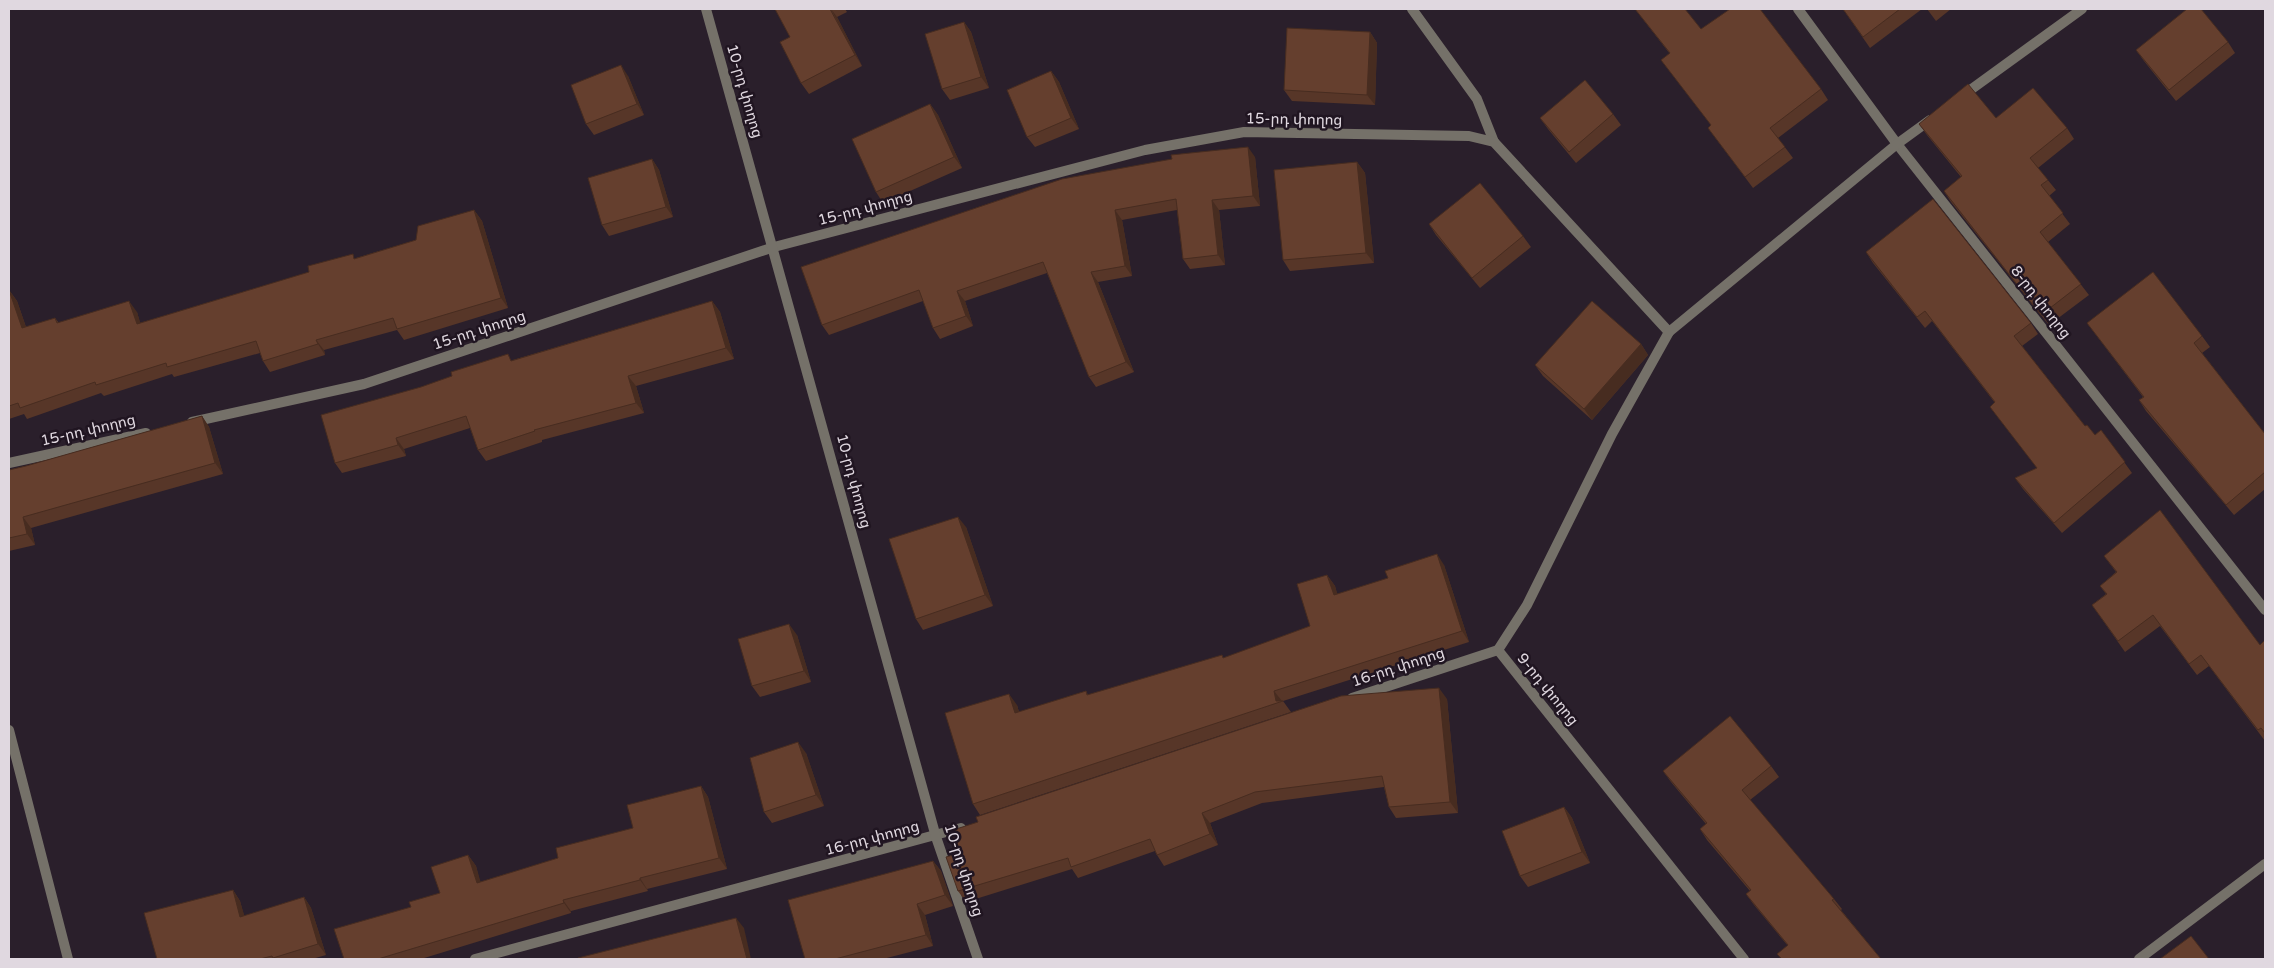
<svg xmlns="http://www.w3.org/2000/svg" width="2274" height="968" font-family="'Varela Round','Noto Sans Armenian',sans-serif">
  <rect width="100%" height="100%" fill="#2a1f2b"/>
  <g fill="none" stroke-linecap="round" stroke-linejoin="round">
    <path stroke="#757169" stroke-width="10" d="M1412 9 1477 99 1494 142"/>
    <g stroke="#757169" stroke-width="10">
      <path d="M1798 9 1897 144 2265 610"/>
      <path d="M1962 96 2082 9"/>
      <path d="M192 422 364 384 774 247 1145 150 1244 132 1469 136 1494 142 1669 332"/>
      <path d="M9 463 146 433"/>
      <path d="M1352 698 1498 650"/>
      <path d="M9 730 68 959"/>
      <path d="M475 959 961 828"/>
      <path d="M1744 959 1498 650 1527 605 1612 434 1669 332 1897 144 1930 120"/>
      <path d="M2139 959 2265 864"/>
    </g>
    <path stroke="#757169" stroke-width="10" d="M706 9 936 837 978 959"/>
  </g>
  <g fill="#573628">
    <path d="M775 9H845L847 12 837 17 862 66 809 94 801 83 790 37Z"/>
    <path d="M1635 9 1701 29 1821 89 1828 100 1778 138 1793 158 1753 188 1708 128 1711 125 1661 60 1670 54Z"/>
    <path d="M1843 9H1922L1870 48Z"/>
    <path d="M1927 9H1951L1936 21Z"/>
    <path d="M964 22 971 32 989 88 950 100 942 89Z"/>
    <path d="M1370 32 1377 43 1375 105 1292 101 1284 90Z"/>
    <path d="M2228 42 2235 53 2176 101 2144 61 2136 50Z"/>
    <path d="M1051 71 1059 82 1079 129 1035 147 1027 137Z"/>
    <path d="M628 76 644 115 594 135 586 124Z"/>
    <path d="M930 104 938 115 962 168 883 203 876 192Z"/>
    <path d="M1613 114 1621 125 1576 163 1548 129 1540 118Z"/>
    <path d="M1996 118 2067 128 2074 139 2038 168 2056 190 2049 196 2070 224 2048 242 2089 295 2049 325 1951 202 1944 191 1961 177 1927 135 1919 124Z"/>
    <path d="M1255 157 1260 206 1219 210 1225 265 1190 269 1183 259 1177 210 1122 220 1132 276 1098 282 1134 372 1096 387 1089 377 1047 273 965 301 973 326 940 339 933 328 923 301 829 335 822 325 801 267Z"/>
    <path d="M652 159 659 170 673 217 609 236 602 225Z"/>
    <path d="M1357 162 1365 173 1374 263 1290 271 1283 260Z"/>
    <path d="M474 210 482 221 508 308 404 340 397 330 324 350 325 355 270 372 263 361 260 353 174 377 172 374 104 396 101 393 27 419 24 414 9 419V290L17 301 26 327 55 318 59 323 137 312 140 323 416 240Z"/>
    <path d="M1429 224 1523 236 1531 247 1480 288 1436 235Z"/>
    <path d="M1866 252 2031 323 2038 334 2022 346 2085 426 2095 435 2101 430 2132 473 2062 533 2023 489 2015 478 2037 468 1990 407 1995 403 1932 321 1925 328 1873 263Z"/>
    <path d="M712 301 720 312 734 359 636 386 644 413 542 440V442L486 461 478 450 470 428 404 449 406 456 342 473 335 463 513 360Z"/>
    <path d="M2087 323 2202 336 2210 347 2202 353 2265 434V489L2234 515 2146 411 2139 400 2143 397Z"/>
    <path d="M1641 344 1648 355 1592 420 1543 376 1535 365Z"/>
    <path d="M202 416 209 427 223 474 31 528 35 545 9 551V470L26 466Z"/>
    <path d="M966 527 993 606 923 630 916 619Z"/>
    <path d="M2104 556 2260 645 2265 640V741L2209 666 2197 675 2160 626 2125 652 2092 605 2106 594 2100 586 2116 572Z"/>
    <path d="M1444 565 1469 642 1283 701 1291 712 980 815 973 804 1017 705 1019 712 1086 691 1088 695 1224 658 1310 626 1327 575 1335 586 1337 594Z"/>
    <path d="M797 635 811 682 760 697 752 686Z"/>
    <path d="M1447 699 1458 813 1396 818 1389 807 1384 787 1262 803 1210 823 1218 845 1164 866 1157 855 1155 851 1078 878 1072 869 966 902 958 891 957 854Z"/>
    <path d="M806 753 824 806 772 823 764 812Z"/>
    <path d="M1771 766 1779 777 1750 800 1834 899 1842 909 1841 910 1881 959H1781L1777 954 1788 946 1754 905 1746 894 1750 891 1707 840 1700 829 1706 824 1671 782 1663 771Z"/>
    <path d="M701 786 708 797 727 869 647 889 648 891 571 911V913L421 959H344L411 907 440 893 468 855 476 866 480 882 558 858 633 828Z"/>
    <path d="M1564 807 1572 818 1590 863 1528 887 1520 876Z"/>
    <path d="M933 861 941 871 953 906 925 915 933 946 883 959H805Z"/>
    <path d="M233 890 240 901 244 916 304 897 311 908 326 955 312 959H157Z"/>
  </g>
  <g fill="#472c20">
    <path d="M831 9 837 17 862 66 855 55Z"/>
    <path d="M964 22 971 32 989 88 981 77Z"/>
    <path d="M1370 32 1377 43 1375 105 1367 95Z"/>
    <path d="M621 65 628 76 644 115 637 104Z"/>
    <path d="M1051 71 1059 82 1079 129 1071 118Z"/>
    <path d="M930 104 938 115 962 168 954 157Z"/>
    <path d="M1248 147 1255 157 1260 206 1253 196Z"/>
    <path d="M652 159 659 170 673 217 666 207Z"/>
    <path d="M1357 162 1365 173 1374 263 1366 253Z"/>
    <path d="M1212 200 1219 210 1225 265 1218 255Z"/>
    <path d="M474 210 482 221 508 308 501 298Z"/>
    <path d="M1115 210 1122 220 1132 276 1125 266Z"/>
    <path d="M1091 272 1098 282 1134 372 1126 362Z"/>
    <path d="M9 290 17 301 30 339 22 328Z"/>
    <path d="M957 291 965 301 973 326 966 316Z"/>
    <path d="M129 301 137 312 144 335 137 324Z"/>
    <path d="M712 301 720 312 734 359 726 348Z"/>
    <path d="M316 340 324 350 325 355 318 344Z"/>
    <path d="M1641 344 1648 355 1592 420 1584 409Z"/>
    <path d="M628 376 636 386 644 413 636 403Z"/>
    <path d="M202 416 209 427 223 474 215 463Z"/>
    <path d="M396 438 404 449 406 456 398 445Z"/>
    <path d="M23 517 31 528 35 545 27 534Z"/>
    <path d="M958 517 966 527 993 606 985 595Z"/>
    <path d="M1437 554 1444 565 1469 642 1462 631Z"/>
    <path d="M1327 575 1335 586 1341 606 1334 595Z"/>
    <path d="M789 624 797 635 811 682 804 671Z"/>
    <path d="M1439 688 1447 699 1458 813 1450 802Z"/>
    <path d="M1274 691 1282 701H1276Z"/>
    <path d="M1009 694 1017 705 1022 724 1015 713Z"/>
    <path d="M798 742 806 753 824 806 816 795Z"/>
    <path d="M701 786 708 797 727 869 719 858Z"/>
    <path d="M1564 807 1572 818 1590 863 1582 852Z"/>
    <path d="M1202 813 1210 823 1218 845 1210 834Z"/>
    <path d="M468 855 476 866 484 894 477 883Z"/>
    <path d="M933 861 941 871 953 906 945 895Z"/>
    <path d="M640 878 647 889 648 891 640 880Z"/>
    <path d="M233 890 240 901 248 928 240 917Z"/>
    <path d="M304 897 311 908 326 955 318 944Z"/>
    <path d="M563 900 571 911V913L564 903Z"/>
    <path d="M917 904 925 915 933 946 926 935Z"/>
    <path d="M736 918 744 928 751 959H747Z"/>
  </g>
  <g fill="#653f2e" stroke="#472c20">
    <path d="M775 9H830L855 55 801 83 780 42 790 37Z"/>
    <path d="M1635 9H1685L1701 29 1730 9H1760L1821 89 1770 128 1785 147 1745 177 1708 128 1711 125 1661 60 1670 53Z"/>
    <path d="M1843 9H1900L1863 37Z"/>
    <path d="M2187 9H2201L2228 42 2169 90 2136 50Z"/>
    <path d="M964 22 981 77 942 89 925 34Z"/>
    <path d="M1287 28 1370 32 1367 95 1284 90Z"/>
    <path d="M621 65 637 104 586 124 571 85Z"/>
    <path d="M1051 71 1071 118 1027 137 1007 90Z"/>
    <path d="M1585 80 1613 114 1569 152 1540 118Z"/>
    <path d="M1968 84 1996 118 2033 88 2067 128 2030 158 2048 180 2041 185 2063 213 2040 232 2081 284 2041 315 1944 191 1962 176 1919 124Z"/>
    <path d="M930 104 954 157 876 192 852 139Z"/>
    <path d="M1248 147 1253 196 1212 200 1218 255 1183 259 1176 199 1115 210 1125 266 1091 272 1126 362 1089 377 1043 262 957 291 966 316 933 328 919 290 822 325 801 267 1062 179 1172 159 1171 155Z"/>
    <path d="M652 159 666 207 602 225 588 178Z"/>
    <path d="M1357 162 1366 253 1283 260 1274 170Z"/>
    <path d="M1480 183 1523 236 1472 278 1429 224Z"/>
    <path d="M1933 199 2031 323 2014 336 2085 426 2087 425 2095 435 2101 430 2125 462 2054 523 2015 478 2037 468 1990 407 1995 402 1925 311 1917 317 1866 252Z"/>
    <path d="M474 210 501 298 397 329 393 318 316 340 318 344 263 361 256 341 167 367 166 363 96 385 95 382 20 408 18 403 9 406V290L22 328 55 318 57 323 129 301 137 324 309 272 308 266 353 254 354 259 416 240 418 226Z"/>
    <path d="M2153 272 2202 336 2194 343 2265 434V472L2226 505 2139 400 2144 397 2087 323Z"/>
    <path d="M712 301 726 348 628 376 636 403 534 430 535 431 478 450 466 416 396 438 398 445 335 463 321 415 421 387 452 376 451 372 508 354 511 361Z"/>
    <path d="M1592 301 1641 344 1584 409 1535 365Z"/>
    <path d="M202 416 215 463 23 517 27 534 9 538V470L26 466Z"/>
    <path d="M2160 510 2260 645 2265 640V733L2261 728 2258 730 2201 655 2189 664 2153 615 2118 641 2092 605 2107 594 2100 586 2117 572 2104 556Z"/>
    <path d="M958 517 985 595 916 619 889 539Z"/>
    <path d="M1437 554 1462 631 1274 691 1276 701H1283L973 804 945 713 1009 694 1015 713 1086 691 1087 695 1222 655 1223 658 1310 626 1297 584 1327 575 1334 595 1388 578 1385 571Z"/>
    <path d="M789 624 804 671 752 686 738 639Z"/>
    <path d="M1439 688 1450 802 1389 807 1382 776 1255 792 1202 813 1210 834 1157 855 1150 839 1071 867 1068 858 958 891 946 857 957 854 950 831 978 822 976 817 1341 696Z"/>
    <path d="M1730 716 1771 766 1742 790 1834 899 1832 900 1881 959H1782L1777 954 1788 945 1746 894 1751 890 1700 829 1707 823 1663 771Z"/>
    <path d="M798 742 816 795 764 812 750 758Z"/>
    <path d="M701 786 719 858 640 878V880L563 900 564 903 378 959H344L334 929 411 907 409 902 440 893 431 867 468 855 477 883 558 858 556 848 633 828 627 805Z"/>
    <path d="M1564 807 1582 852 1520 876 1502 831Z"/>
    <path d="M933 861 945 895 917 904 926 935 835 959H805L788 900Z"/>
    <path d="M233 890 240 917 304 897 318 944 273 958 272 956 260 959H157L144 913Z"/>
    <path d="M736 918 747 959H578V958Z"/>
    <path d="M2191 936 2209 959H2160Z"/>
  </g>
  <g text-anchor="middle" stroke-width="5" stroke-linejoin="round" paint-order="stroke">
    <g font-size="15" fill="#e0d8e0" stroke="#201521">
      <text transform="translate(745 91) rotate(74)" y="5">10-րդ փողոց</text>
      <text transform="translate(1294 119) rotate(1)" y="5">15-րդ փողոց</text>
      <text transform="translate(865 208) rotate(-15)" y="5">15-րդ փողոց</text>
      <text transform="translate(2041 302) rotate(52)" y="5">8-րդ փողոց</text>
      <text transform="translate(479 330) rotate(-18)" y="5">15-րդ փողոց</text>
      <text transform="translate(88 430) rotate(-13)" y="5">15-րդ փողոց</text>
      <text transform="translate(854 481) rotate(75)" y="5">10-րդ փողոց</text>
      <text transform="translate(1398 667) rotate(-18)" y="5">16-րդ փողոց</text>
      <text transform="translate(1548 689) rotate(51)" y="5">9-րդ փողոց</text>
      <text transform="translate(872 838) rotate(-15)" y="5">16-րդ փողոց</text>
      <text transform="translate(964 870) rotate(72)" y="5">10-րդ փողոց</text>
    </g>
  </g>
  <rect width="2274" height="968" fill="none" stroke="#e0d8e0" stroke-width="20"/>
</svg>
